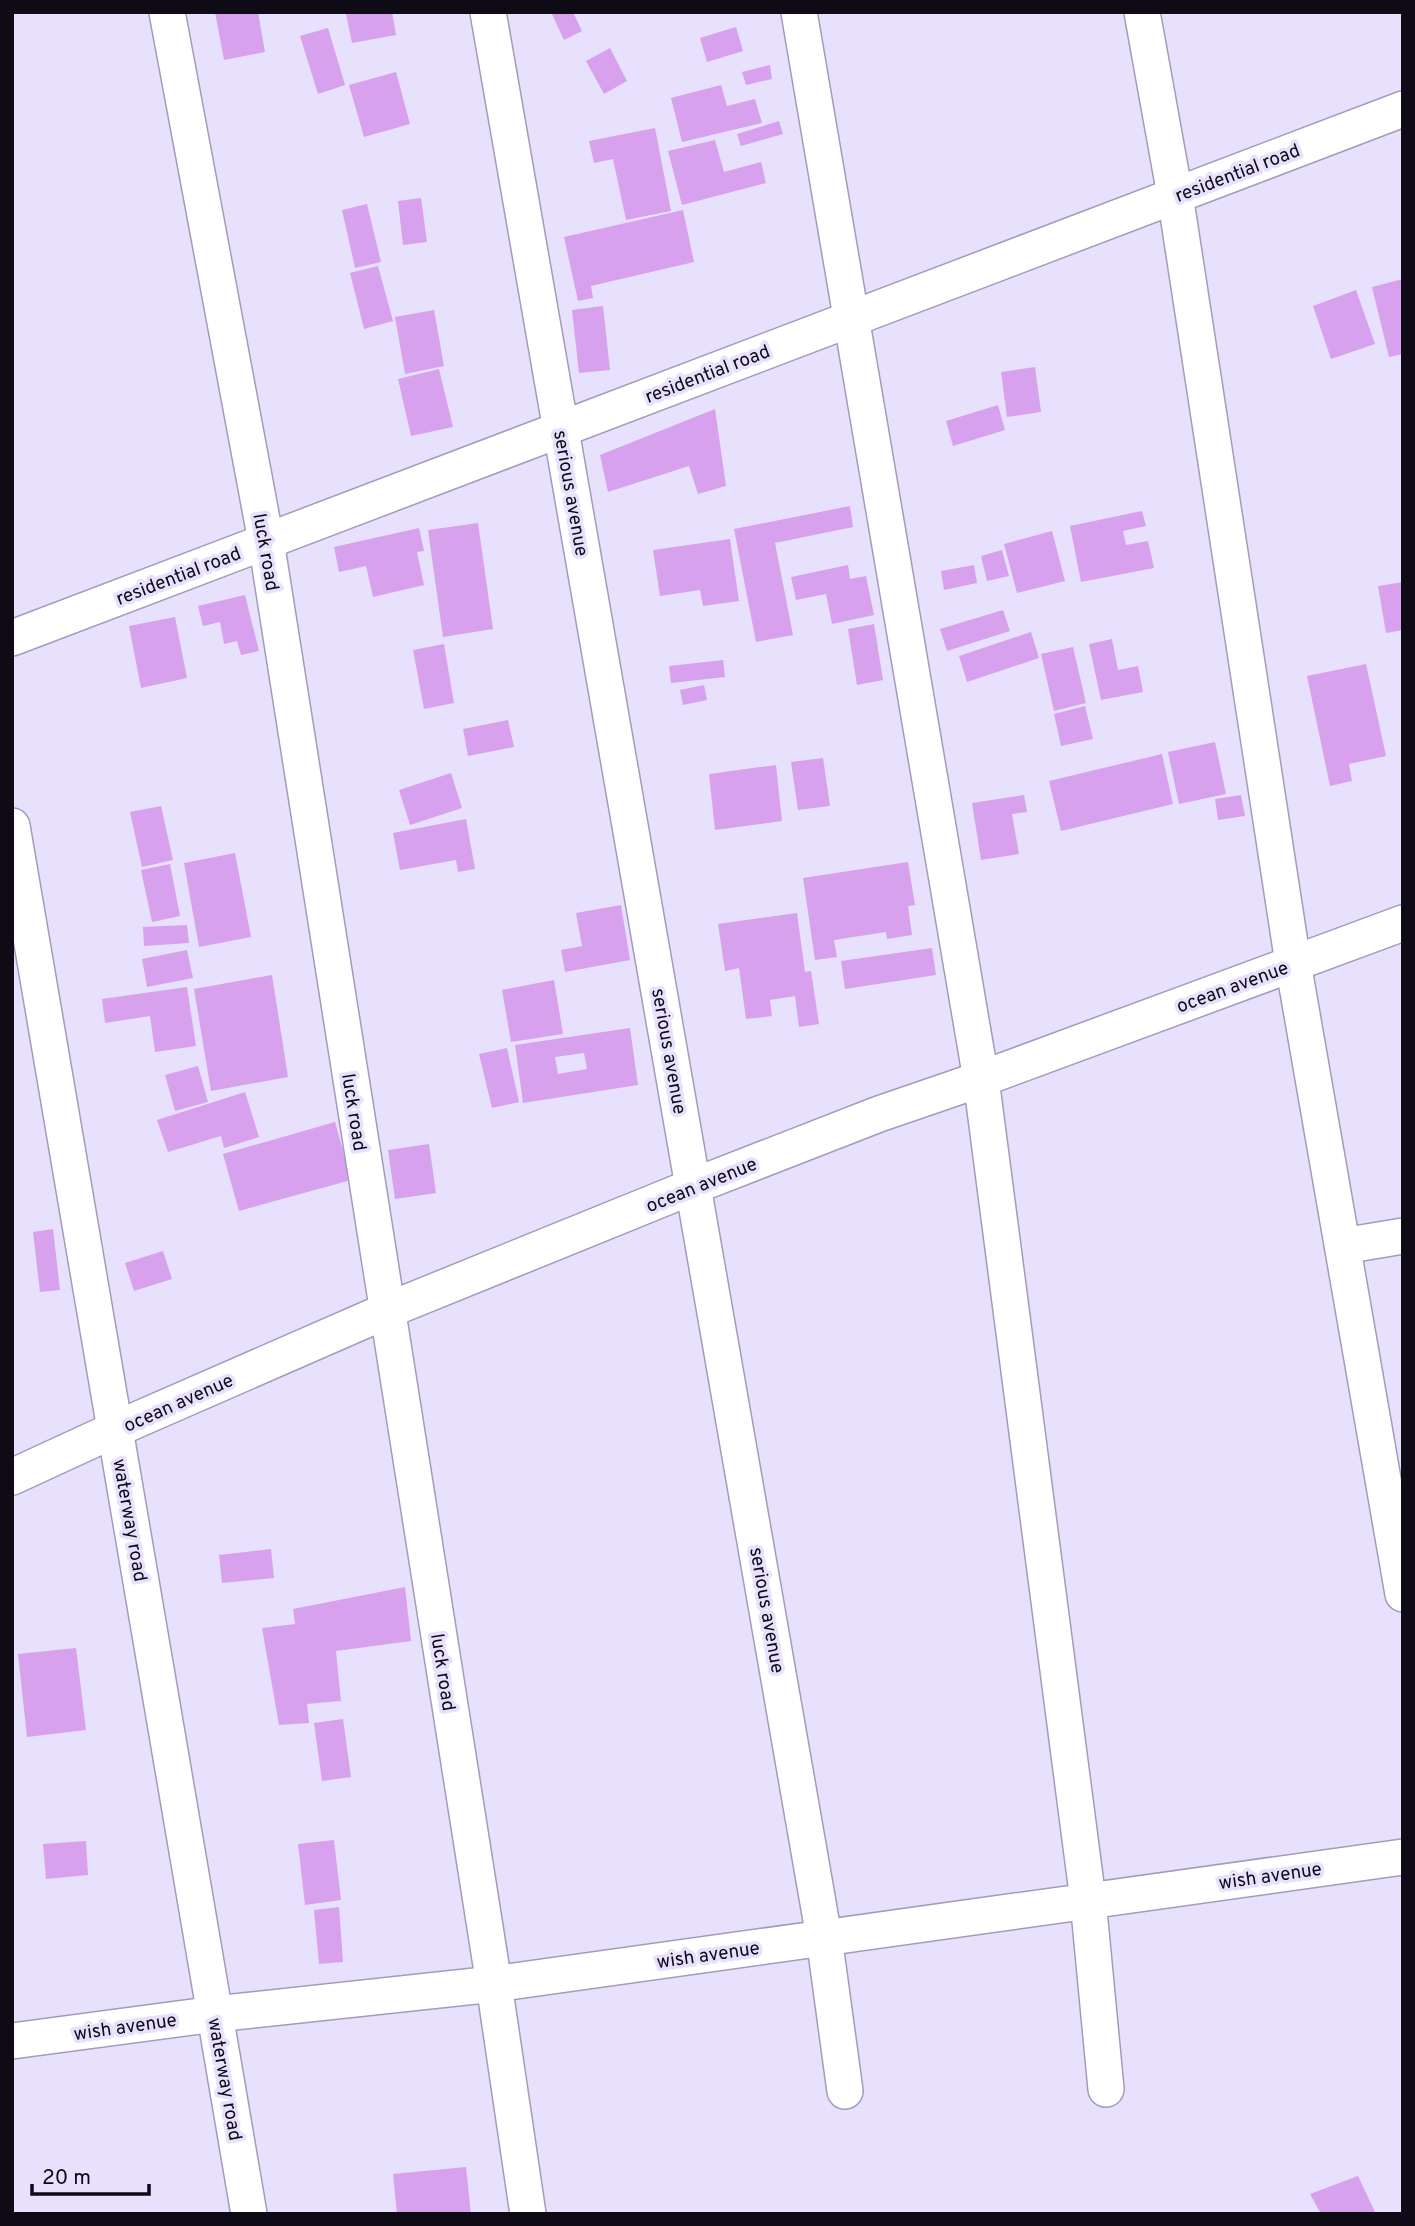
<svg xmlns="http://www.w3.org/2000/svg" width="1415" height="2226" font-family="Overpass,sans-serif">
  <rect width="100%" height="100%" fill="#e7e1fd"/>
  <g fill="#d7a1ee" fill-rule="evenodd">
    <path d="M215 12H258L265 52 224 60Z"/>
    <path d="M355 12H392L396 35 352 43 346 14Z"/>
    <path d="M551 12H573L582 31 564 40Z"/>
    <path d="M736 27 743 51 707 62 700 38Z"/>
    <path d="M328 28 345 85 318 94 300 36Z"/>
    <path d="M610 48 627 81 604 94 586 61Z"/>
    <path d="M770 65 772 79 746 85 742 72Z"/>
    <path d="M396 72 410 124 364 137 349 85Z"/>
    <path d="M721 85 727 106 755 99 762 123 682 142 671 98Z"/>
    <path d="M779 121 783 134 741 146 737 134Z"/>
    <path d="M655 128 671 211 626 220 613 159 594 163 589 141Z"/>
    <path d="M715 140 724 172 761 162 766 183 682 205 668 151Z"/>
    <path d="M421 198 427 242 403 245 398 201Z"/>
    <path d="M367 204 381 262 355 268 342 210Z"/>
    <path d="M683 210 694 262 591 286 593 298 578 301 564 237Z"/>
    <path d="M378 266 393 321 364 329 350 273Z"/>
    <path d="M1403 279V354L1389 357 1372 287Z"/>
    <path d="M1356 290 1375 344 1331 359 1313 306Z"/>
    <path d="M603 306 610 370 579 373 572 310Z"/>
    <path d="M434 310 444 366 405 374 395 317Z"/>
    <path d="M1035 367 1041 412 1007 417 1001 372Z"/>
    <path d="M439 369 453 427 411 436 398 379Z"/>
    <path d="M998 405 1005 430 953 446 946 421Z"/>
    <path d="M715 409 726 486 698 494 689 466 608 492 600 455Z"/>
    <path d="M850 506 853 527 775 543 793 635 756 642 734 529Z"/>
    <path d="M1142 511 1146 526 1123 531 1126 545 1148 541 1154 568 1081 582 1070 526Z"/>
    <path d="M478 523 493 629 443 637 428 530Z"/>
    <path d="M419 528 424 551 417 552 424 585 373 597 366 566 339 572 334 547Z"/>
    <path d="M1052 531 1065 581 1017 593 1004 544Z"/>
    <path d="M730 539 739 601 703 606 700 590 660 596 653 550Z"/>
    <path d="M1002 550 1009 576 987 581 981 556Z"/>
    <path d="M848 565 850 579 866 576 874 615 832 624 826 594 796 600 791 577Z"/>
    <path d="M974 565 977 583 944 590 941 571Z"/>
    <path d="M1403 582V630L1386 633 1378 586Z"/>
    <path d="M245 595 259 651 241 655 237 641 224 644 220 622 203 626 198 606Z"/>
    <path d="M1003 610 1010 631 947 651 940 629Z"/>
    <path d="M175 617 187 678 141 688 129 626Z"/>
    <path d="M874 624 883 680 857 685 848 629Z"/>
    <path d="M1031 632 1039 658 967 682 959 656Z"/>
    <path d="M1112 639 1118 670 1138 666 1143 692 1101 700 1089 644Z"/>
    <path d="M444 644 454 703 424 709 413 650Z"/>
    <path d="M1073 647 1086 703 1054 711 1041 654Z"/>
    <path d="M723 660 725 677 671 683 669 666Z"/>
    <path d="M1366 664 1386 756 1349 764 1352 781 1330 786 1307 676Z"/>
    <path d="M704 685 707 700 683 705 680 690Z"/>
    <path d="M1085 706 1093 739 1061 746 1054 714Z"/>
    <path d="M508 720 514 747 468 756 463 729Z"/>
    <path d="M1215 742 1226 794 1179 804 1168 752Z"/>
    <path d="M1162 754 1173 804 1061 831 1049 781Z"/>
    <path d="M823 758 830 806 798 810 791 762Z"/>
    <path d="M776 765 782 821 715 830 709 774Z"/>
    <path d="M451 773 462 808 410 825 399 790Z"/>
    <path d="M1024 795 1027 812 1012 814 1019 854 981 860 972 803Z"/>
    <path d="M1241 795 1245 816 1218 820 1215 799Z"/>
    <path d="M161 806 173 860 142 867 130 812Z"/>
    <path d="M466 819 475 869 458 872 456 860 400 870 393 833Z"/>
    <path d="M235 853 251 937 199 947 184 863Z"/>
    <path d="M908 862 915 905 908 906 912 935 887 939 886 932 834 940 837 957 815 960 803 878Z"/>
    <path d="M170 864 180 916 152 922 141 870Z"/>
    <path d="M621 905 630 960 565 972 561 950 582 946 576 913Z"/>
    <path d="M797 913 805 972 811 971 819 1024 799 1027 795 996 770 1000 772 1016 746 1019 739 968 725 971 718 924Z"/>
    <path d="M187 925 189 943 144 946 143 927Z"/>
    <path d="M932 948 936 975 845 989 841 961Z"/>
    <path d="M187 950 193 978 147 987 142 959Z"/>
    <path d="M272 975 288 1077 211 1091 194 989Z"/>
    <path d="M554 980 563 1034 511 1042 502 990Z"/>
    <path d="M187 987 196 1046 155 1052 150 1016 105 1023 102 999Z"/>
    <path d="M630 1028 638 1085 523 1103 515 1045ZM584 1053 587 1069 558 1074 555 1057Z"/>
    <path d="M507 1048 519 1102 492 1108 479 1054Z"/>
    <path d="M198 1066 208 1102 175 1111 165 1075Z"/>
    <path d="M245 1092 259 1137 224 1148 221 1136 168 1152 157 1120Z"/>
    <path d="M335 1122 351 1180 239 1211 223 1154Z"/>
    <path d="M429 1144 436 1193 395 1199 388 1150Z"/>
    <path d="M53 1229 60 1290 40 1292 33 1232Z"/>
    <path d="M163 1251 172 1279 134 1291 125 1263Z"/>
    <path d="M271 1549 274 1578 222 1583 219 1555Z"/>
    <path d="M405 1587 411 1641 336 1651 341 1701 307 1704 309 1723 279 1725 262 1628 295 1624 293 1609Z"/>
    <path d="M76 1648 86 1730 27 1737 18 1654Z"/>
    <path d="M343 1719 351 1777 322 1781 314 1723Z"/>
    <path d="M334 1840 341 1900 305 1905 298 1844Z"/>
    <path d="M86 1841 88 1875 46 1879 43 1844Z"/>
    <path d="M339 1907 343 1962 319 1964 314 1910Z"/>
    <path d="M466 2167 471 2214H397L393 2174Z"/>
    <path d="M1358 2176 1376 2214H1321L1310 2194Z"/>
  </g>
  <g fill="none" stroke-linecap="round" stroke-linejoin="round">
    <defs>
      <g id="minor">
        <path d="M167 12 266 541 494 1984 528 2214"/>
        <path d="M488 12 824 1937 845 2091"/>
        <path d="M799 12 981 1079 1088 1900 1106 2089"/>
        <path d="M1142 12 1175 195 1293 963 1403 1594"/>
        <path d="M12 638 1403 109"/>
        <path d="M12 826 249 2214"/>
        <path d="M1343 1246 1403 1236"/>
        <path d="M12 1477 116 1429 386 1311 694 1186 879 1114 981 1079 1403 923"/>
        <path d="M12 2041 215 2014 494 1984 1403 1857"/>
      </g>
    </defs>
    <use href="#minor" stroke="#a39bbb" stroke-width="38"/>
    <use href="#minor" stroke="#fff" stroke-width="35"/>
  </g>
  <g text-anchor="middle" stroke-width="7" stroke-linejoin="round" paint-order="stroke">
    <g font-size="19" fill="#0e0b16" stroke="#e7e1fd">
      <text transform="translate(1237 172) rotate(-21)" y="7">residential road</text>
      <text transform="translate(707 373) rotate(-21)" y="7">residential road</text>
      <text transform="translate(572 493) rotate(80)" y="7">serious avenue</text>
      <text transform="translate(267 552) rotate(80)" y="7">luck road</text>
      <text transform="translate(178 575) rotate(-21)" y="7">residential road</text>
      <text transform="translate(1232 986) rotate(-20)" y="7">ocean avenue</text>
      <text transform="translate(670 1051) rotate(80)" y="7">serious avenue</text>
      <text transform="translate(355 1112) rotate(81)" y="7">luck road</text>
      <text transform="translate(701 1184) rotate(-22)" y="7">ocean avenue</text>
      <text transform="translate(178 1402) rotate(-24)" y="7">ocean avenue</text>
      <text transform="translate(131 1520) rotate(80)" y="7">waterway road</text>
      <text transform="translate(768 1610) rotate(80)" y="7">serious avenue</text>
      <text transform="translate(444 1672) rotate(81)" y="7">luck road</text>
      <text transform="translate(1270 1875) rotate(-8)" y="7">wish avenue</text>
      <text transform="translate(708 1954) rotate(-8)" y="7">wish avenue</text>
      <text transform="translate(125 2026) rotate(-8)" y="7">wish avenue</text>
      <text transform="translate(226 2079) rotate(80)" y="7">waterway road</text>
    </g>
  </g>
  <rect width="1415" height="2226" fill="none" stroke="#0e0b16" stroke-width="28"/>
  <path d="M32 2184v10h117v-10" fill="none" stroke="#0e0b16" stroke-width="3.5"/>
  <text x="42" y="2184" font-size="21" fill="#0e0b16" stroke="#e7e1fd" stroke-width="5" paint-order="stroke">20 m</text>
</svg>
